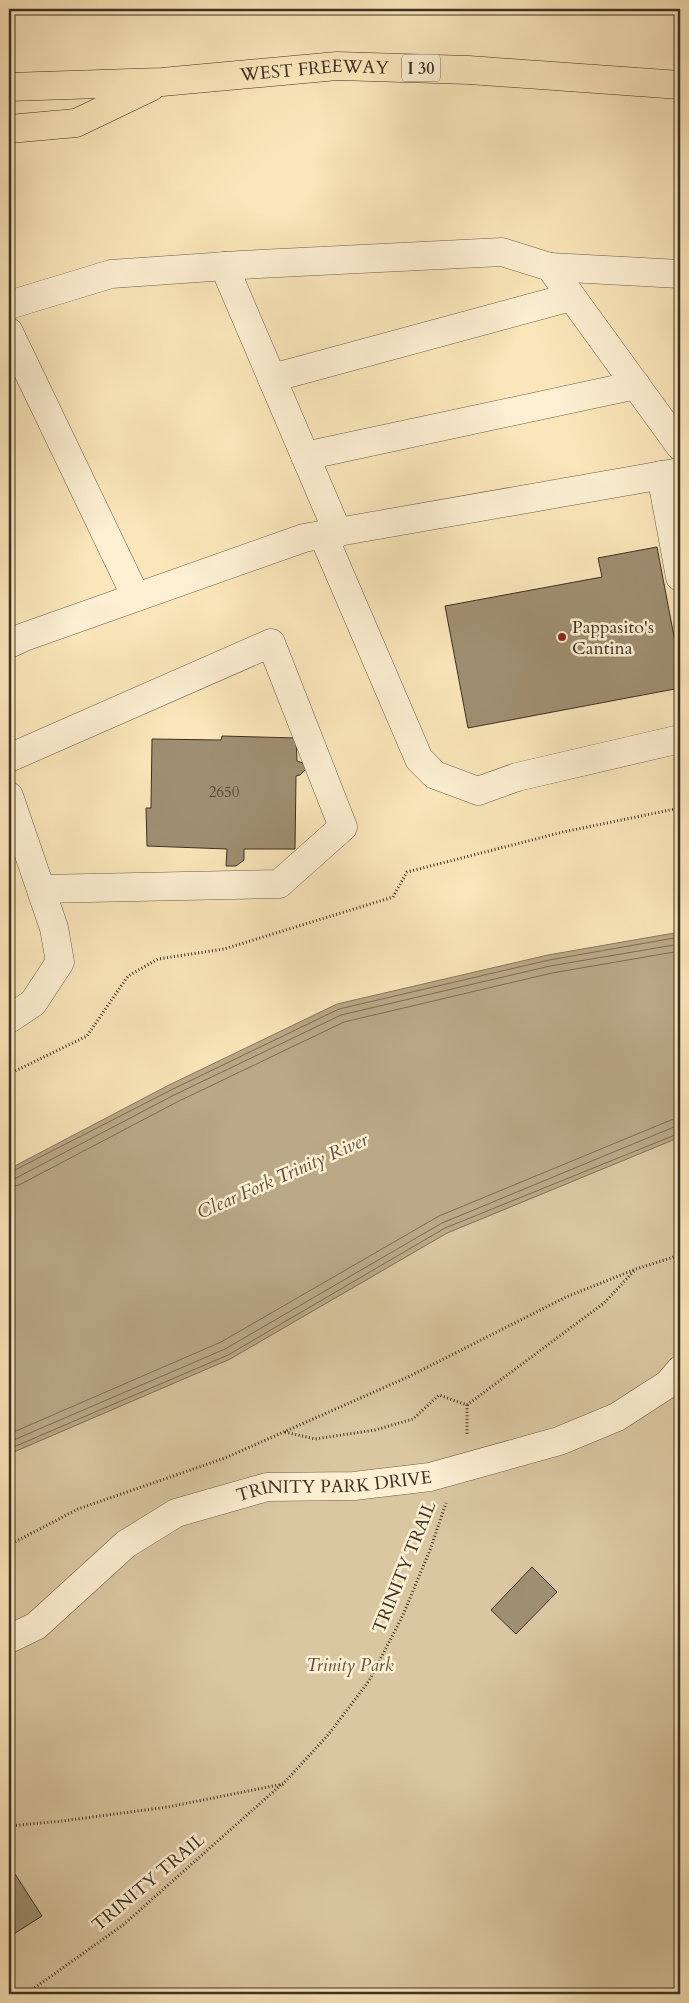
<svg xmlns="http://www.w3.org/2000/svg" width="689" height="2003" font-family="Cardo,serif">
  <rect width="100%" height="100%" fill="#fae6ba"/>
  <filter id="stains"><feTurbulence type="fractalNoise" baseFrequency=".004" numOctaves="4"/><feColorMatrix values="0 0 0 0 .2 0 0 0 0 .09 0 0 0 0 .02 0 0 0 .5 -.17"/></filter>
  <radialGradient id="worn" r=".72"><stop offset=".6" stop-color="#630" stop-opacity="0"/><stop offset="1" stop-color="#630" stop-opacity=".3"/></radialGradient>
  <path fill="#dac7a1" stroke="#8c7c63" d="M680 1137V1994H9V1454L230 1359 447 1233Z"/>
  <path fill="#baa887" stroke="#887860" d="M680 932V1137L447 1233 230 1359 9 1454V1169L169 1085 337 1004 548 955Z"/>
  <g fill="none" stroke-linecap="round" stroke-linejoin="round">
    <g stroke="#7c6c56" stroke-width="1">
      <path d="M9 1173 171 1090 339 1009 549 960 680 937"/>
      <path d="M9 1179 16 1178 174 1095 341 1015 550 966 680 944"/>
      <path d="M9 1187 19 1185 177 1102 344 1022 552 973 680 951"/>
      <path d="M9 1434 221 1342 439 1216 671 1120 680 1119"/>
      <path d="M9 1442 225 1349 442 1223 674 1127H680"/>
      <path d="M9 1449 228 1355 445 1228 680 1133"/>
    </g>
  </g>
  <g fill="#9f8f72" stroke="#3d3025">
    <path d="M657 547 680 668V688L468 728 445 606 602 577 598 558Z"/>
    <path d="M222 736 296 738 297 761 303 763 306 769 300 775 296 776 295 849H244V860L236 866H226L227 849 147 846 146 808H151L152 739 221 740Z"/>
    <path d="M532 1567 557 1592 516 1634 491 1610Z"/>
    <path d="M15 1874 42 1916 9 1937V1878Z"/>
  </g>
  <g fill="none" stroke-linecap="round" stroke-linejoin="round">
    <defs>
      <g id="minor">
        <path d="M224 266 338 533"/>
        <path d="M550 267 680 274"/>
        <path d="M9 305 111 274 241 265 502 252 550 267 680 446"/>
        <path d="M9 332 136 597"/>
        <path d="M272 378 571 297"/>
        <path d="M305 456 636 385"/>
        <path d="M661 475 680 577"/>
        <path d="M323 535 419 759 435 775 478 791 517 777 680 739"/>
        <path d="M9 644 24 637 304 538 680 472"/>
        <path d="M9 758 271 643 343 827 279 884 41 889"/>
        <path d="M9 796 54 928 60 962 33 1003 9 1019"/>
        <path id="s1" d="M9 1639 36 1626 126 1544 176 1513 267 1487 354 1486 430 1477 559 1441 617 1417 668 1384 680 1370"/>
      </g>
      <g id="highway">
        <path id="s2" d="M9 87 162 82 337 66 469 70 680 85"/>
        <path d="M9 129 76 123 151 87"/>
      </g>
    </defs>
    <use href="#minor" stroke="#6c5e4a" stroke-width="29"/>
    <use href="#highway" stroke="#3d3025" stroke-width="29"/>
    <g stroke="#3d3025" stroke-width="3" stroke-dasharray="1 2.5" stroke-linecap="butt">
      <path d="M9 1074 87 1036 128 976 158 959 224 949 393 897 407 872 563 832 680 808"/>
      <path d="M467 1405 604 1303 635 1270"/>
      <path d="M285 1432 315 1439 375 1430 413 1419 439 1395 467 1405V1435"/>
      <path d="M9 1545 78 1509 225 1458 408 1377 566 1297 636 1269 680 1255"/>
      <path d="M9 1826 62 1821 168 1807 283 1784 328 1735 369 1681 403 1615 430 1550 446 1503"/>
      <path d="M26 1994 123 1925 282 1784"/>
    </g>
    <use href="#minor" stroke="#fcefd2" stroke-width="28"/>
    <use href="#highway" stroke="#fae6ba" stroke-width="28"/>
  </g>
  <circle fill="#8f2418" stroke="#fcefd2" stroke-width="2" cx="562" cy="637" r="5"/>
  <g text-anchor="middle" stroke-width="5" stroke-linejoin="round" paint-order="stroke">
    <g font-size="15" fill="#564838">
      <text x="224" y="797">2650</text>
    </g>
    <rect fill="#fcefd2" stroke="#766959" stroke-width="1" x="402" y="54.5" width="38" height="27" rx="4"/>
    <g font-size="16" font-weight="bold" fill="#3d3025">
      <text x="421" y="74">I 30</text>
    </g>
    <g font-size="18" fill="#3d3025" stroke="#fcefd2">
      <text dy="6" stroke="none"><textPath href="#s2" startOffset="306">WEST FREEWAY</textPath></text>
      <text dy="6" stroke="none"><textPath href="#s1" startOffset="372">TRINITY PARK DRIVE</textPath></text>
      <text transform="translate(404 1567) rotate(-68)" y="6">TRINITY TRAIL</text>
      <text transform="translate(148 1882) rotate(-40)" y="6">TRINITY TRAIL</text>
    </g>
    <g font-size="18" fill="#3d3025" stroke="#fcefd2" text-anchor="start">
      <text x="572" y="633">Pappasito's<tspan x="572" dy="21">Cantina</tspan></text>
    </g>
    <g font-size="18" font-style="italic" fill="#5c4e3e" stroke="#fcefd2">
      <text x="350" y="1671">Trinity Park</text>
    </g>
    <g font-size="19" font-style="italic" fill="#5c4e3e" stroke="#fcefd2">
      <text transform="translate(282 1175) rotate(-24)" y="7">Clear Fork Trinity River</text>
    </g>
  </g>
  <rect width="689" height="2003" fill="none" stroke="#fae6ba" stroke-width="30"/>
  <rect x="10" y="10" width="669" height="1983" fill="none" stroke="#3d3025" stroke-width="2.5"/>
  <rect x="15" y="15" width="659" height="1973" fill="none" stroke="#3d3025"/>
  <rect width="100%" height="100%" filter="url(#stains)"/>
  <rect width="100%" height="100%" fill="url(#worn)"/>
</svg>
